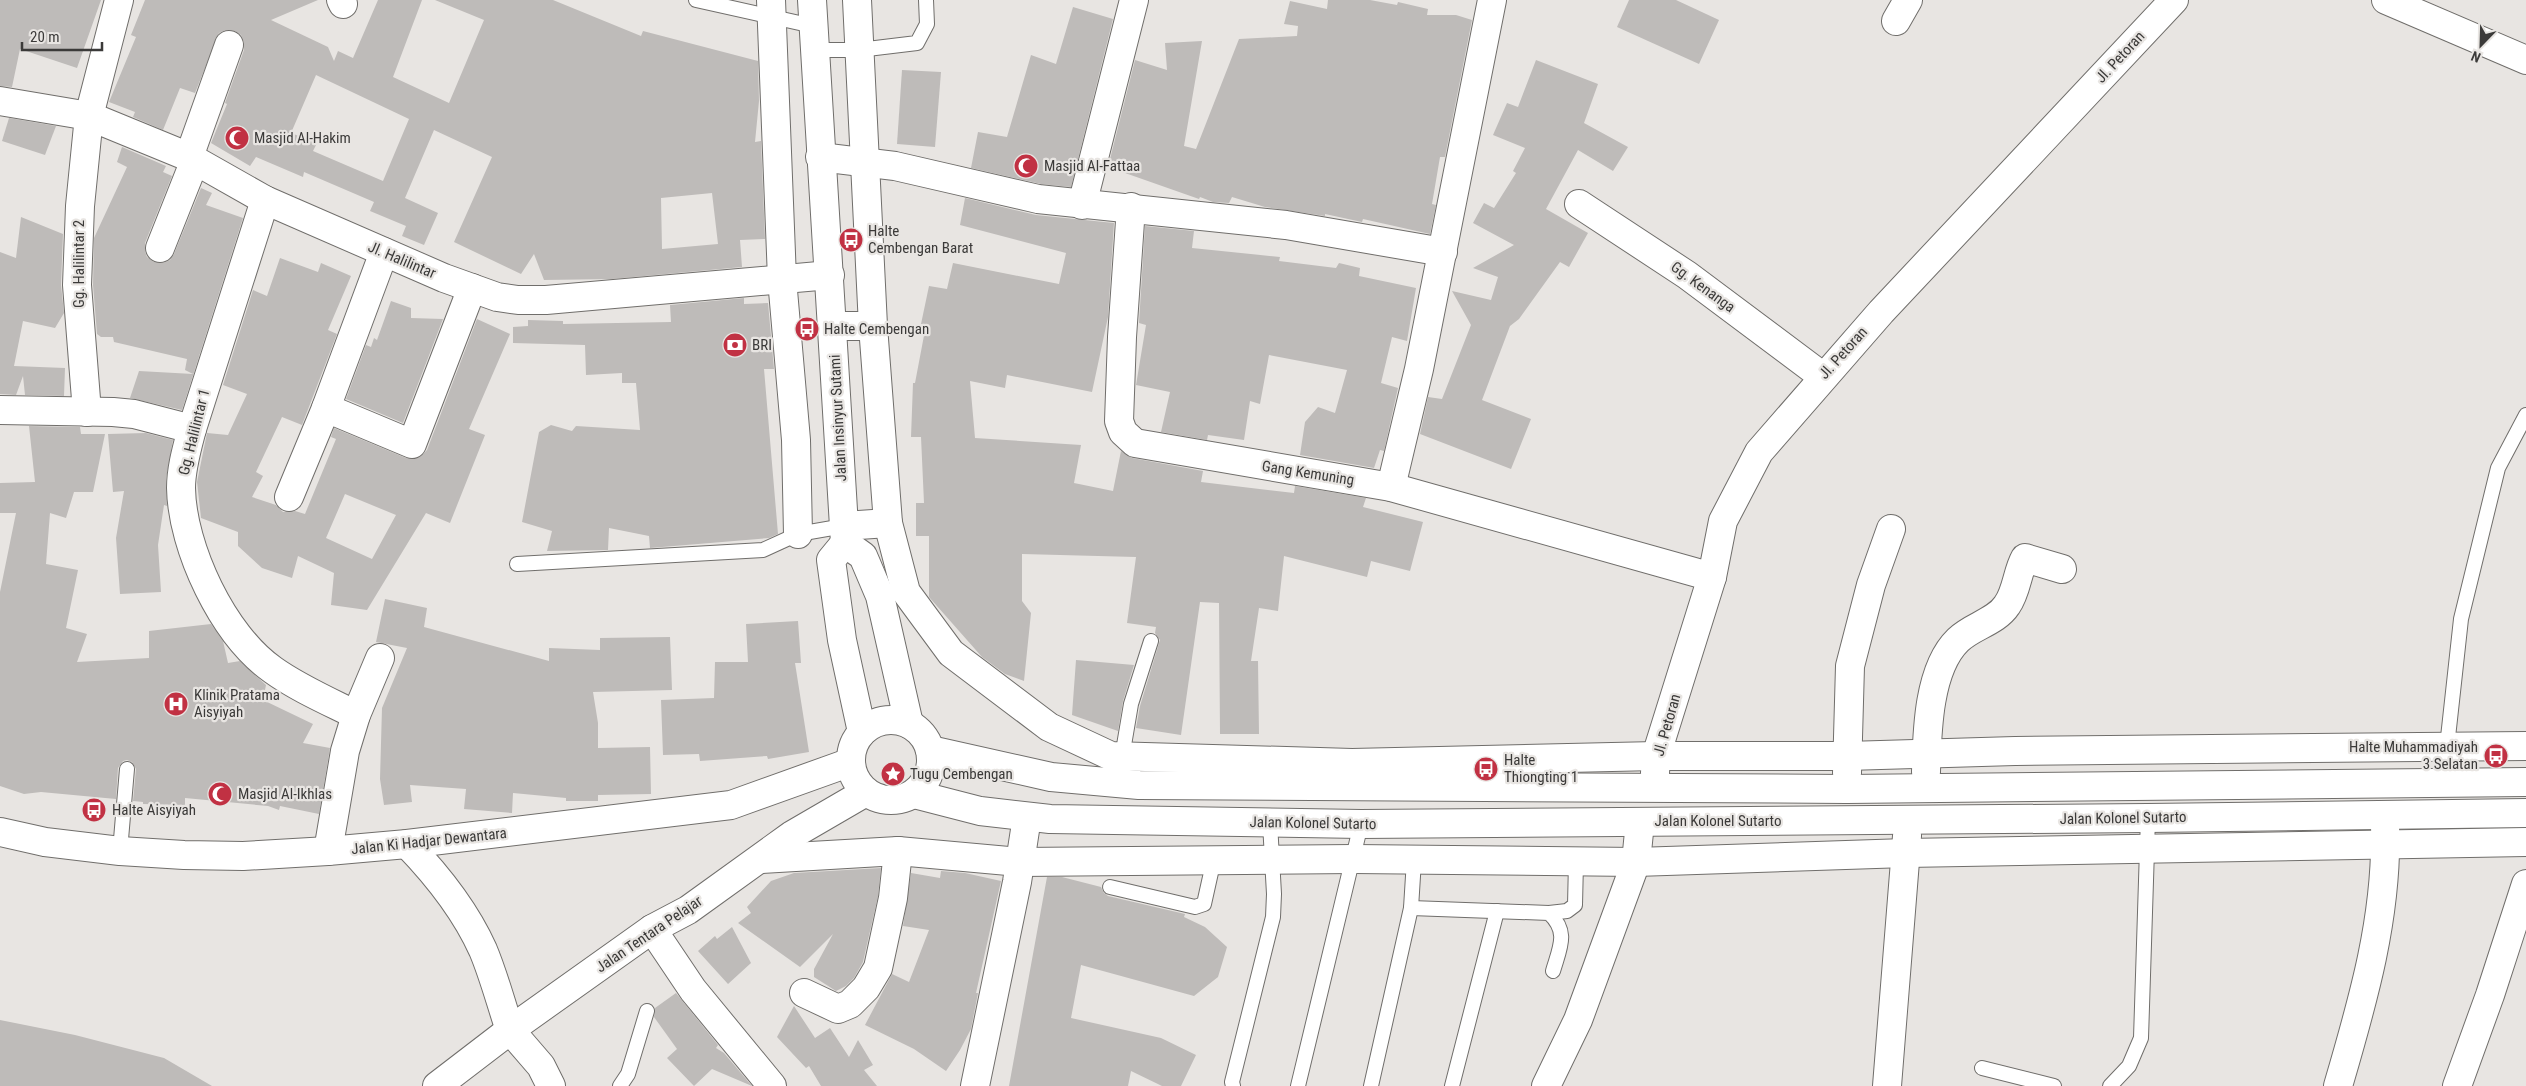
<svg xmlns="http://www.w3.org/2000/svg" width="2526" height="1086" font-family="'Roboto Condensed',sans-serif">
  <rect width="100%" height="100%" fill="#e8e5e2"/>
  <g fill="#bebbb9" fill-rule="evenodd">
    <path d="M0 0H101L77 68 20 49 12 87 0 86Z"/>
    <path d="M145 0H318L271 20 328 47 334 61 338 51 353 58 378 0H422L393 77 449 103 484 20 435 0H553L641 36 643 31 758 61 759 101 755 142 761 141 765 239 740 240 742 267 612 279 544 280 534 254 521 274 454 242 492 157 434 130 405 198 438 213 424 245 402 236 406 226 370 211 374 202 304 172 303 177 256 157 250 166 211 143 227 104 225 103 244 50V42L241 35 235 31 226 30 219 33 195 93 180 88 163 130 133 117 135 112 109 102 136 37 131 35ZM316 75 409 119 383 181 313 151 317 143 291 133ZM712 193 718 244 662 249 661 198Z"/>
    <path d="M1328 0H1370L1397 5 1398 2 1428 9 1427 15H1456L1472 20 1445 157H1440L1432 204 1436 205 1430 234 1363 219 1362 222 1325 214V216L1265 207 1232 197 1229 203 1213 202 1200 197 1199 199 1108 167 1135 60 1167 70 1165 43 1202 41 1184 146 1196 149 1239 39 1297 36 1298 26 1284 24 1290 1 1327 9Z"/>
    <path d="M1629 0H1676L1719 20 1699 64 1617 27Z"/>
    <path d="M1073 7 1113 19 1071 187 1041 184 971 168 978 132 1007 137 1031 55 1056 64Z"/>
    <path d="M1536 60 1598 84 1584 123 1628 147 1613 171 1578 150 1546 209 1588 233 1569 267 1560 262 1519 319 1510 326 1482 400 1531 419 1511 469 1420 434 1428 397 1442 399 1471 325 1452 291 1491 300 1498 277 1473 268 1514 245 1473 223 1484 203 1494 208 1516 173 1513 171 1525 148 1493 135 1507 103 1518 107Z"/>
    <path d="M902 70 941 72 935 147 897 144Z"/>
    <path d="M9 118 56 126 45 155 2 141Z"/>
    <path d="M122 147 166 166 163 172 172 176 145 243V251L147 257 154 262 163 263 170 260 174 254 201 188 212 193 206 205 243 218 182 410 130 398 139 371 193 374 185 370 187 359 114 342 113 337H101L97 334 93 285 94 238 127 167 117 162Z"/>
    <path d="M965 198 1036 215 1114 223 1108 317 1092 392 1007 375 1005 388 970 381 975 438 1081 445 1074 483 1113 491 1121 451 1132 458 1203 471 1201 482 1294 493 1295 486 1366 498 1363 507 1423 522 1410 571 1371 561 1367 577 1284 556 1278 611 1259 608 1251 661H1258L1259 734H1220L1219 603 1200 602 1181 735 1136 728 1140 706 1160 640 1155 633 1156 627 1127 623 1136 557 1022 554V601L1031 613 1024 681 1005 674 982 657 929 597V536H916V503H924L921 437H911L913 383H915L926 325 921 324 929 286 947 289 953 263 1059 284 1066 253 960 225Z"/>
    <path d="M21 217 63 234 61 285 64 313 55 328 23 321 14 366 65 368 64 396 25 395 23 376 16 395 0 394V252L16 258Z"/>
    <path d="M1145 226 1194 231 1192 248 1280 257 1279 261 1336 268 1339 263 1360 268 1359 276 1416 288 1407 341 1392 337 1381 383 1398 388 1384 451 1380 450 1374 468 1300 455 1305 422 1318 407 1335 413 1347 370 1269 355 1260 404 1250 401 1244 440 1208 435 1207 440 1161 432 1170 392 1136 385 1146 325 1139 323Z"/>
    <path d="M280 258 318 272 321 263 351 276 328 330 337 334 302 425 282 417 256 472 263 476 252 497 276 505 283 512 295 511 305 514 336 439 331 437 334 428 406 458 414 459 421 456 427 450 477 319 510 334 469 429 485 435 450 523 426 513 367 610 331 605 334 573 298 556 292 578 262 568 238 546V532L201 518 197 482 207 433 228 435 247 394 223 385 253 290 267 296ZM345 494 396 515 372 559 326 538Z"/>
    <path d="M744 298V304L768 303 774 369H764L778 534 769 538 650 548 649 536 609 528 608 550 547 551 552 531 522 522 539 432 551 425 572 431 576 426 640 430 636 383H622V373L586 375 585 345 513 343V327L528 326V320L563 321V324L671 322 670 305Z"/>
    <path d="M391 301 411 308V318L443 319 403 423 346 399 366 345 371 347 374 338 377 340Z"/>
    <path d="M29 426 80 427 81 434H105L93 492H74L66 518 50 513 46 564 78 570 66 628 87 634 77 662 149 658V631L211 624 223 641 228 663 240 661 266 685 263 700 313 724 303 743 330 748 319 814 280 806 279 810 268 806 185 798V805L143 804V802L133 801 136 769 132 762 127 760 123 761 118 768 116 799 41 792 24 794 0 786V592L16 513H0V483L35 482Z"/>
    <path d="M146 433 173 440 166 479 167 506 164 505 158 545 161 592 120 594 116 538 124 491 113 492 108 434Z"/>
    <path d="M385 599 427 608 424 627 549 661V648L600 650V638L670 637 672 690 593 692 598 723V748L650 747 651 794 598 795V801H566V798L513 793 512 813 464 809 466 789 410 785 412 802 384 805 380 779 382 708 407 648 376 642Z"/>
    <path d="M798 621 801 663H795L809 752 768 759 767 756 700 761 699 754 663 755 661 700 714 698 715 662H748L746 624Z"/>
    <path d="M1076 660 1134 665 1123 701 1118 731 1072 715Z"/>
    <path d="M881 868 878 896 863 962 854 978 846 986 836 991 814 977V969L833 934 800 967 738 923 751 913 747 907 771 881 794 873Z"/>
    <path d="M941 871 965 873 1001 881 976 993H978L971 1029 960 1050 946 1071 914 1049 865 1025 892 974 909 982 929 930 903 926 911 873 940 878Z"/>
    <path d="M1047 877H1062L1101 887 1104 893 1108 896 1185 914 1184 917 1205 927 1227 947 1218 977 1194 996 1081 965 1071 1018 1161 1038 1196 1055 1181 1086H1162L1131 1071 1128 1086H1009Z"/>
    <path d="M732 927 751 963 728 984 698 951 715 936 717 939Z"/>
    <path d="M676 993 718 1045 716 1048 724 1053 752 1086 712 1069 694 1086 667 1058 677 1049 654 1017 655 1008Z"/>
    <path d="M794 1006 815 1038 830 1028 849 1057 858 1040 873 1065 864 1070 877 1086H821L809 1066 806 1068 777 1037Z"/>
    <path d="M0 1020 75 1035 164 1058 212 1086H0Z"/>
  </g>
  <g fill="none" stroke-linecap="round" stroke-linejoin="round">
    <defs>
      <g id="lane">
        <path d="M696 0 813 26"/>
        <path d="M814 50H859L917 43 927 24 926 0"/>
        <path d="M517 564 763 550 798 534 844 526"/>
        <path d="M1122 757 1131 704 1151 641"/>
        <path d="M2443 783 2461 619 2498 468 2526 415"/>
        <path d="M120 851 127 769"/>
        <path d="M1110 887 1195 907 1204 904 1214 859"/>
        <path d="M1411 908 1414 860"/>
        <path d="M1549 913 1567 911 1575 905 1576 862"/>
        <path d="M1982 1068 2054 1086"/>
        <path d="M620 1086 628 1074 647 1011"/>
        <path d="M1233 1086 1232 1082 1273 917 1274 894 1270 823"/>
        <path d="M1298 1086 1361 824"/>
        <path d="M1371 1086 1411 908 1549 913C1569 932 1560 947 1553 971"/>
        <path d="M1452 1086 1497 911"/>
        <path d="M2110 1086 2129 1066 2141 1038 2148 818"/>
      </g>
      <g id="street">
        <path d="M341 0 343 4"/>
        <path d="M771 0 782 279 796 440 798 534"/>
        <path d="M857 0 873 326 888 523 906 592 951 653 1049 727 1111 756 1352 763 1656 756H1847L2015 751 2526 746"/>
        <path d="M2386 0 2526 60"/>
        <path d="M1896 21 1908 0"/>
        <path d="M0 101 89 116 189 157 265 200 444 278 497 297 518 300H546L830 275"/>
        <path d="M189 157 229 45"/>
        <path d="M820 157 895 166 1038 199 1286 225 1443 252"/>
        <path d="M265 200 192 429C187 448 181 468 181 488 182 548 223 635 273 670 298 688 328 701 356 715"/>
        <path d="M1579 204 1687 275 1822 376"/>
        <path d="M1082 205 1134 0"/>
        <path d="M1131 207 1122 337 1119 421 1123 432 1135 443 1391 487 1712 577"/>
        <path d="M160 248 195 160"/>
        <path d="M832 326H873"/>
        <path d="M326 408 412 444 472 288"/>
        <path d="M0 410 113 412 134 414 192 429"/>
        <path d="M87 412 77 285 80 206 89 116 119 0"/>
        <path d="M1391 487 1419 369 1492 0"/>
        <path d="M289 497 326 408 384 252"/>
        <path d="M844 526 888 523"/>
        <path d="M1926 772C1927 733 1928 669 1958 640 1972 626 1996 622 2007 605 2017 591 2017 572 2025 558L2062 569"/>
        <path d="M1655 773 1656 756 1712 577 1723 521 1759 452 1881 312 2174 0"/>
        <path d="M1847 773 1850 666 1871 585 1891 529"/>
        <path d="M328 851 345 751 356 715 380 658"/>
        <path d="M760 859 898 851 1020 862 1354 859 1636 862 1906 853 2526 842"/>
        <path d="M652 929 693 990 772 1086"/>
        <path d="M804 993 838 1009 850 1004 866 988 878 968 893 898 898 851"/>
        <path d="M510 1030 541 1066 551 1086"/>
        <path d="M975 1086 1017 882 1027 817"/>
        <path d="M1546 1086 1578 1020 1636 862 1640 822"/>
        <path d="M1887 1086 1907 836"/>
        <path d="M2338 1086C2363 1001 2388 915 2385 825"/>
        <path d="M2457 1086 2490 995 2526 884"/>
      </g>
      <g id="secondary">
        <path d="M0 832 45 842 120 851 184 855 243 856 328 851 407 844 731 805 851 762"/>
        <path d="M407 844C437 875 465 910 483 950 494 976 501 1004 510 1030"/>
        <path d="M437 1086 510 1030 652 929 688 910 792 835 866 792"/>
      </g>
      <g id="primary">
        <path d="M930 750 1051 777 1139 785 1847 789 2526 782"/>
        <path d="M914 794 980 811 1050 819 1361 824 2148 818 2526 813"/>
      </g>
      <g id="highway">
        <path d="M812 0 845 543"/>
        <path d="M845 543 863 556 880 596 909 724"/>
        <path d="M845 543 831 560 842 640 862 732"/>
        <circle cx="891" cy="760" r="40"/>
      </g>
    </defs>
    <use href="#lane" stroke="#706e6b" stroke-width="16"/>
    <use href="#street" stroke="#706e6b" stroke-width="30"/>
    <use href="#secondary" stroke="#706e6b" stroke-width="30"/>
    <use href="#primary" stroke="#706e6b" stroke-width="30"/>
    <use href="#highway" stroke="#706e6b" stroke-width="30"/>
    <use href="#lane" stroke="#fff" stroke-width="14"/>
    <use href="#street" stroke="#fff" stroke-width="28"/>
    <use href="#secondary" stroke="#fff" stroke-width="28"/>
    <use href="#primary" stroke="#fff" stroke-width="28"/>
    <use href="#highway" stroke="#fff" stroke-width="28"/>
  </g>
  <defs>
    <symbol id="mosque-disc" viewBox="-11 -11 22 22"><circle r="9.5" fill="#c13143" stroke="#e8e5e2"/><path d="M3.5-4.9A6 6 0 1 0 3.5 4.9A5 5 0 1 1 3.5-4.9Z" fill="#fff"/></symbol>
    <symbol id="bus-disc" viewBox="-11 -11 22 22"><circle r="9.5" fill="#c13143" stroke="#e8e5e2"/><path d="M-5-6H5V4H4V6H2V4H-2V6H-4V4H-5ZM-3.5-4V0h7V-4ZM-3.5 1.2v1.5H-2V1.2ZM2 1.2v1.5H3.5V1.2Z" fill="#fff"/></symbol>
    <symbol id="bank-disc" viewBox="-11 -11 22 22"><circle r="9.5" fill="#c13143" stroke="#e8e5e2"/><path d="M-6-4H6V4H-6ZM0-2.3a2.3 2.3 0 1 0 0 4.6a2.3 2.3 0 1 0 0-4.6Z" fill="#fff"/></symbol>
    <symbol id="hospital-disc" viewBox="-11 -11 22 22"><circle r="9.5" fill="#c13143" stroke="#e8e5e2"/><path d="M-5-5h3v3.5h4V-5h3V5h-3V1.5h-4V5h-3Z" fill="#fff"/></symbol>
    <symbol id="sight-disc" viewBox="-11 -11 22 22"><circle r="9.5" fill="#c13143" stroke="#e8e5e2"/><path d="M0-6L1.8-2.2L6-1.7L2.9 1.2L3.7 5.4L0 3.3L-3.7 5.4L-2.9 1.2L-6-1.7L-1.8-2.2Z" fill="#fff"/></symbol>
  </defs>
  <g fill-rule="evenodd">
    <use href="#mosque-disc" x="223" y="124" width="28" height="28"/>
    <use href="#mosque-disc" x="1012" y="152" width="28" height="28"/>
    <use href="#bus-disc" x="837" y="226" width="28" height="28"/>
    <use href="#bus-disc" x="793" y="315" width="28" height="28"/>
    <use href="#bank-disc" x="721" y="331" width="28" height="28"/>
    <use href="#hospital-disc" x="162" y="690" width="28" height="28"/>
    <use href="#bus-disc" x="2482" y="742" width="28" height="28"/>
    <use href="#bus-disc" x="1472" y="755" width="28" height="28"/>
    <use href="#sight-disc" x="879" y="760" width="28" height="28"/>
    <use href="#mosque-disc" x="206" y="780" width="28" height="28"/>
    <use href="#bus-disc" x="80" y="796" width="28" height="28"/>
  </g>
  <g text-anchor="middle" stroke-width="4.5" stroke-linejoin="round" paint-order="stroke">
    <g font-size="15" fill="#3b3a39" stroke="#e8e5e2">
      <text transform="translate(2120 57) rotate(-47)" y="5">Jl. Petoran</text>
      <text transform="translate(402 260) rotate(23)" y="5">Jl. Halilintar</text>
      <text transform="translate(79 264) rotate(-90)" y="5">Gg. Halilintar 2</text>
      <text transform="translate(1703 287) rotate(36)" y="5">Gg. Kenanga</text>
      <text transform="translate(1843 353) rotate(-48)" y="5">Jl. Petoran</text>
      <text transform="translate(838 418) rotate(-93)" y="5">Jalan Insinyur Sutami</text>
      <text transform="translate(194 432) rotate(-76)" y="5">Gg. Halilintar 1</text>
      <text transform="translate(1308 473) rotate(9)" y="5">Gang Kemuning</text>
      <text transform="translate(1667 725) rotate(-74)" y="5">Jl. Petoran</text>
      <text transform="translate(2123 818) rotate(-1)" y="5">Jalan Kolonel Sutarto</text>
      <text x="1718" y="826">Jalan Kolonel Sutarto</text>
      <text transform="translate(1313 823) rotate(1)" y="5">Jalan Kolonel Sutarto</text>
      <text transform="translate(429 841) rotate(-6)" y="5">Jalan Ki Hadjar Dewantara</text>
      <text transform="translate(649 934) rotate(-34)" y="5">Jalan Tentara Pelajar</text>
    </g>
    <g font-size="15" fill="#3b3a39" stroke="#e8e5e2" text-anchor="start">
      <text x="254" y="143">Masjid Al-Hakim</text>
      <text x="1044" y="171">Masjid Al-Fattaa</text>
      <text x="868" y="236">Halte<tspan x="868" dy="17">Cembengan Barat</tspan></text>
      <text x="824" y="334">Halte Cembengan</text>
      <text x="752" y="350">BRI</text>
      <text x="194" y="700">Klinik Pratama<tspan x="194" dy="17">Aisyiyah</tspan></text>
      <text x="2478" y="752" text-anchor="end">Halte Muhammadiyah<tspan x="2478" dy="17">3 Selatan</tspan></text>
      <text x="1504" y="765">Halte<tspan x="1504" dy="17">Thiongting 1</tspan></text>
      <text x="910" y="779">Tugu Cembengan</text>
      <text x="238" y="799">Masjid Al-Ikhlas</text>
      <text x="112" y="815">Halte Aisyiyah</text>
    </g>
  </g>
  <g transform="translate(2481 45) rotate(203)" stroke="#e8e5e2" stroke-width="4" paint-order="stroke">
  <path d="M0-4L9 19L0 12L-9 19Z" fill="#3b3a39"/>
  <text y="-8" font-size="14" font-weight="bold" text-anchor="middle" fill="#3b3a39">N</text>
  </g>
  <path d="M22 42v8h80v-8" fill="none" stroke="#3b3a39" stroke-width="2.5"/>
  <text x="30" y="42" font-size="15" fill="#3b3a39" stroke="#e8e5e2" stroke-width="4" paint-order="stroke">20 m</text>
</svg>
